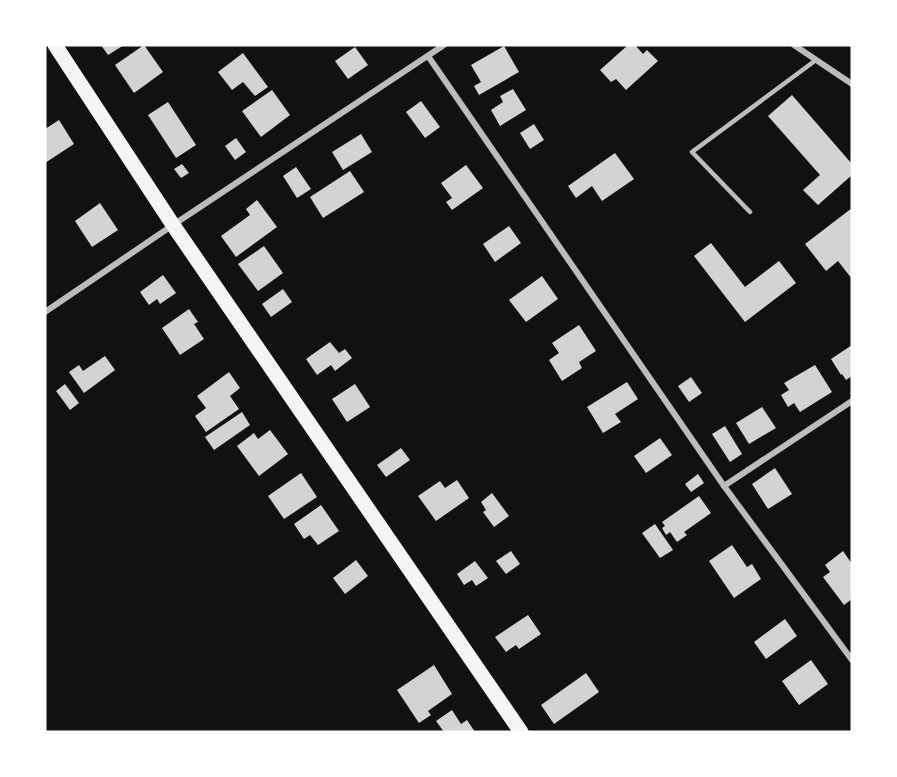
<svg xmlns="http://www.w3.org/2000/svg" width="897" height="777" font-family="Ubuntu,sans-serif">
  <rect width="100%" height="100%" fill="#111"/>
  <g fill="#d3d3d3">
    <path d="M101 45H124L108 55Z"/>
    <path d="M144 45 163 72 134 93 115 65Z"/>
    <path d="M628 45H635L643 54 647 50 658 61 626 90 616 79 611 82 600 70Z"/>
    <path d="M504 46 519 72 479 95 474 86 481 82 471 65Z"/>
    <path d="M355 47 368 65 348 79 335 61Z"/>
    <path d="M243 53 268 87 255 96 243 82 232 90 218 72Z"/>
    <path d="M513 89 526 110 500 126 491 110 503 102 500 96Z"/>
    <path d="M272 90 290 115 261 137 242 111Z"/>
    <path d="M792 95 852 164V175L818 205 803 190 820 175 768 116Z"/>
    <path d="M421 101 440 127 425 138 406 112Z"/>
    <path d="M168 102 196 145 176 158 148 115Z"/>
    <path d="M59 120 74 144 45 163V129Z"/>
    <path d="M534 124 544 140 530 149 520 133Z"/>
    <path d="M361 134 372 152 343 170 332 152Z"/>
    <path d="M236 138 246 152 235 160 225 146Z"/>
    <path d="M615 153 634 179 602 201 592 186 576 198 568 186Z"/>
    <path d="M182 164 189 173 181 178 174 169Z"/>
    <path d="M466 165 483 188 452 210 446 202 452 198 441 183Z"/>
    <path d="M296 167 311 189 297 198 283 176Z"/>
    <path d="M350 171 364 192 323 218 310 197Z"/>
    <path d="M257 200 277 227 236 257 221 236 250 215 246 209Z"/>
    <path d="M100 203 118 230 92 247 75 221Z"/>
    <path d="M852 208V279L838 261 826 271 805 244Z"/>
    <path d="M509 226 521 243 495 262 483 244Z"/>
    <path d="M711 243 745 287 779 261 796 283 745 322 694 256Z"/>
    <path d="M264 246 283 273 258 291 238 264Z"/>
    <path d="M163 275 176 293 160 304 157 299 149 305 140 292Z"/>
    <path d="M542 276 558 299 526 322 509 300Z"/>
    <path d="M283 289 292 302 271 317 262 304Z"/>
    <path d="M189 309 198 322 194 324 204 339 180 355 162 328Z"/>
    <path d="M579 325 596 351 579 362 582 368 562 381 549 360 559 353 552 343Z"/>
    <path d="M330 342 339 353 345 349 352 358 335 371 331 365 317 375 306 359Z"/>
    <path d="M852 345V376L846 380 842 374 841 375 831 359Z"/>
    <path d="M105 356 115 370 84 393 69 372 79 365 83 371Z"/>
    <path d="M815 365 832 392 800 412 794 403 788 407 781 395 789 390 784 383Z"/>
    <path d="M229 372 240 388 230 396 239 409 206 432 195 416 206 408 197 396Z"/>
    <path d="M691 377 702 393 689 402 678 386Z"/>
    <path d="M627 382 638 399 615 414 621 422 603 433 587 407Z"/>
    <path d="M65 384 79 403 70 410 56 391Z"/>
    <path d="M355 384 370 407 347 422 332 399Z"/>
    <path d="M762 407 776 428 749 444 736 423Z"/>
    <path d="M242 412 250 425 214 450 205 437Z"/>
    <path d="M725 426 742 454 730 462 712 434Z"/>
    <path d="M270 430 288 454 259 476 237 446 254 433 258 439Z"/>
    <path d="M660 438 672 455 646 473 634 456Z"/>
    <path d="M401 448 410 460 386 477 377 465Z"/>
    <path d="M775 468 792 494 768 509 752 484Z"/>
    <path d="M301 473 317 497 284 519 268 496Z"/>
    <path d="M698 474 704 483 691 492 685 484Z"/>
    <path d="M457 480 469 498 436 521 418 496 440 481 445 488Z"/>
    <path d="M492 493 509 516 494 527 483 512 486 510 481 502Z"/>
    <path d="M699 496 711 513 684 532 687 535 677 542 670 532 666 535 662 528 665 526 662 522Z"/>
    <path d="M321 505 339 531 318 545 310 535 304 539 294 524Z"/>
    <path d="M655 524 673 550 660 558 642 533Z"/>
    <path d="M732 545 747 567 752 564 761 579 734 598 709 561Z"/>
    <path d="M511 551 520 564 506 574 496 561Z"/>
    <path d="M843 551 852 564V599L844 605 823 577 830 572 825 565Z"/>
    <path d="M356 560 368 576 345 594 333 578Z"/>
    <path d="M475 561 488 578 476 586 472 580 464 585 457 574Z"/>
    <path d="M528 615 541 634 519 649 516 645 506 652 495 637Z"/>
    <path d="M785 619 797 636 766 659 754 642Z"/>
    <path d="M811 660 828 684 799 705 782 681Z"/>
    <path d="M434 665 452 694 428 711 431 715 419 723 397 690Z"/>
    <path d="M586 673 599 692 554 724 541 705Z"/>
    <path d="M452 710 461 724 467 720 475 732H444L436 721Z"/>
  </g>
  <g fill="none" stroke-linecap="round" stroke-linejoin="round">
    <path stroke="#bcbcbc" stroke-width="4.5" d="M750 212 692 152 816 60"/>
    <g stroke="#bcbcbc" stroke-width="6">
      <path d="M794 45 852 84"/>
      <path d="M428 56 724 486 852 660"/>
      <path d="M45 312 173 225 444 45"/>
      <path d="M724 486 852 401"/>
    </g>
    <path stroke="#f5f5f5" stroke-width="15" d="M55 45 173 225 521 732"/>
  </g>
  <rect width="897" height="777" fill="none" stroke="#ffffff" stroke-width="93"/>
</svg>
